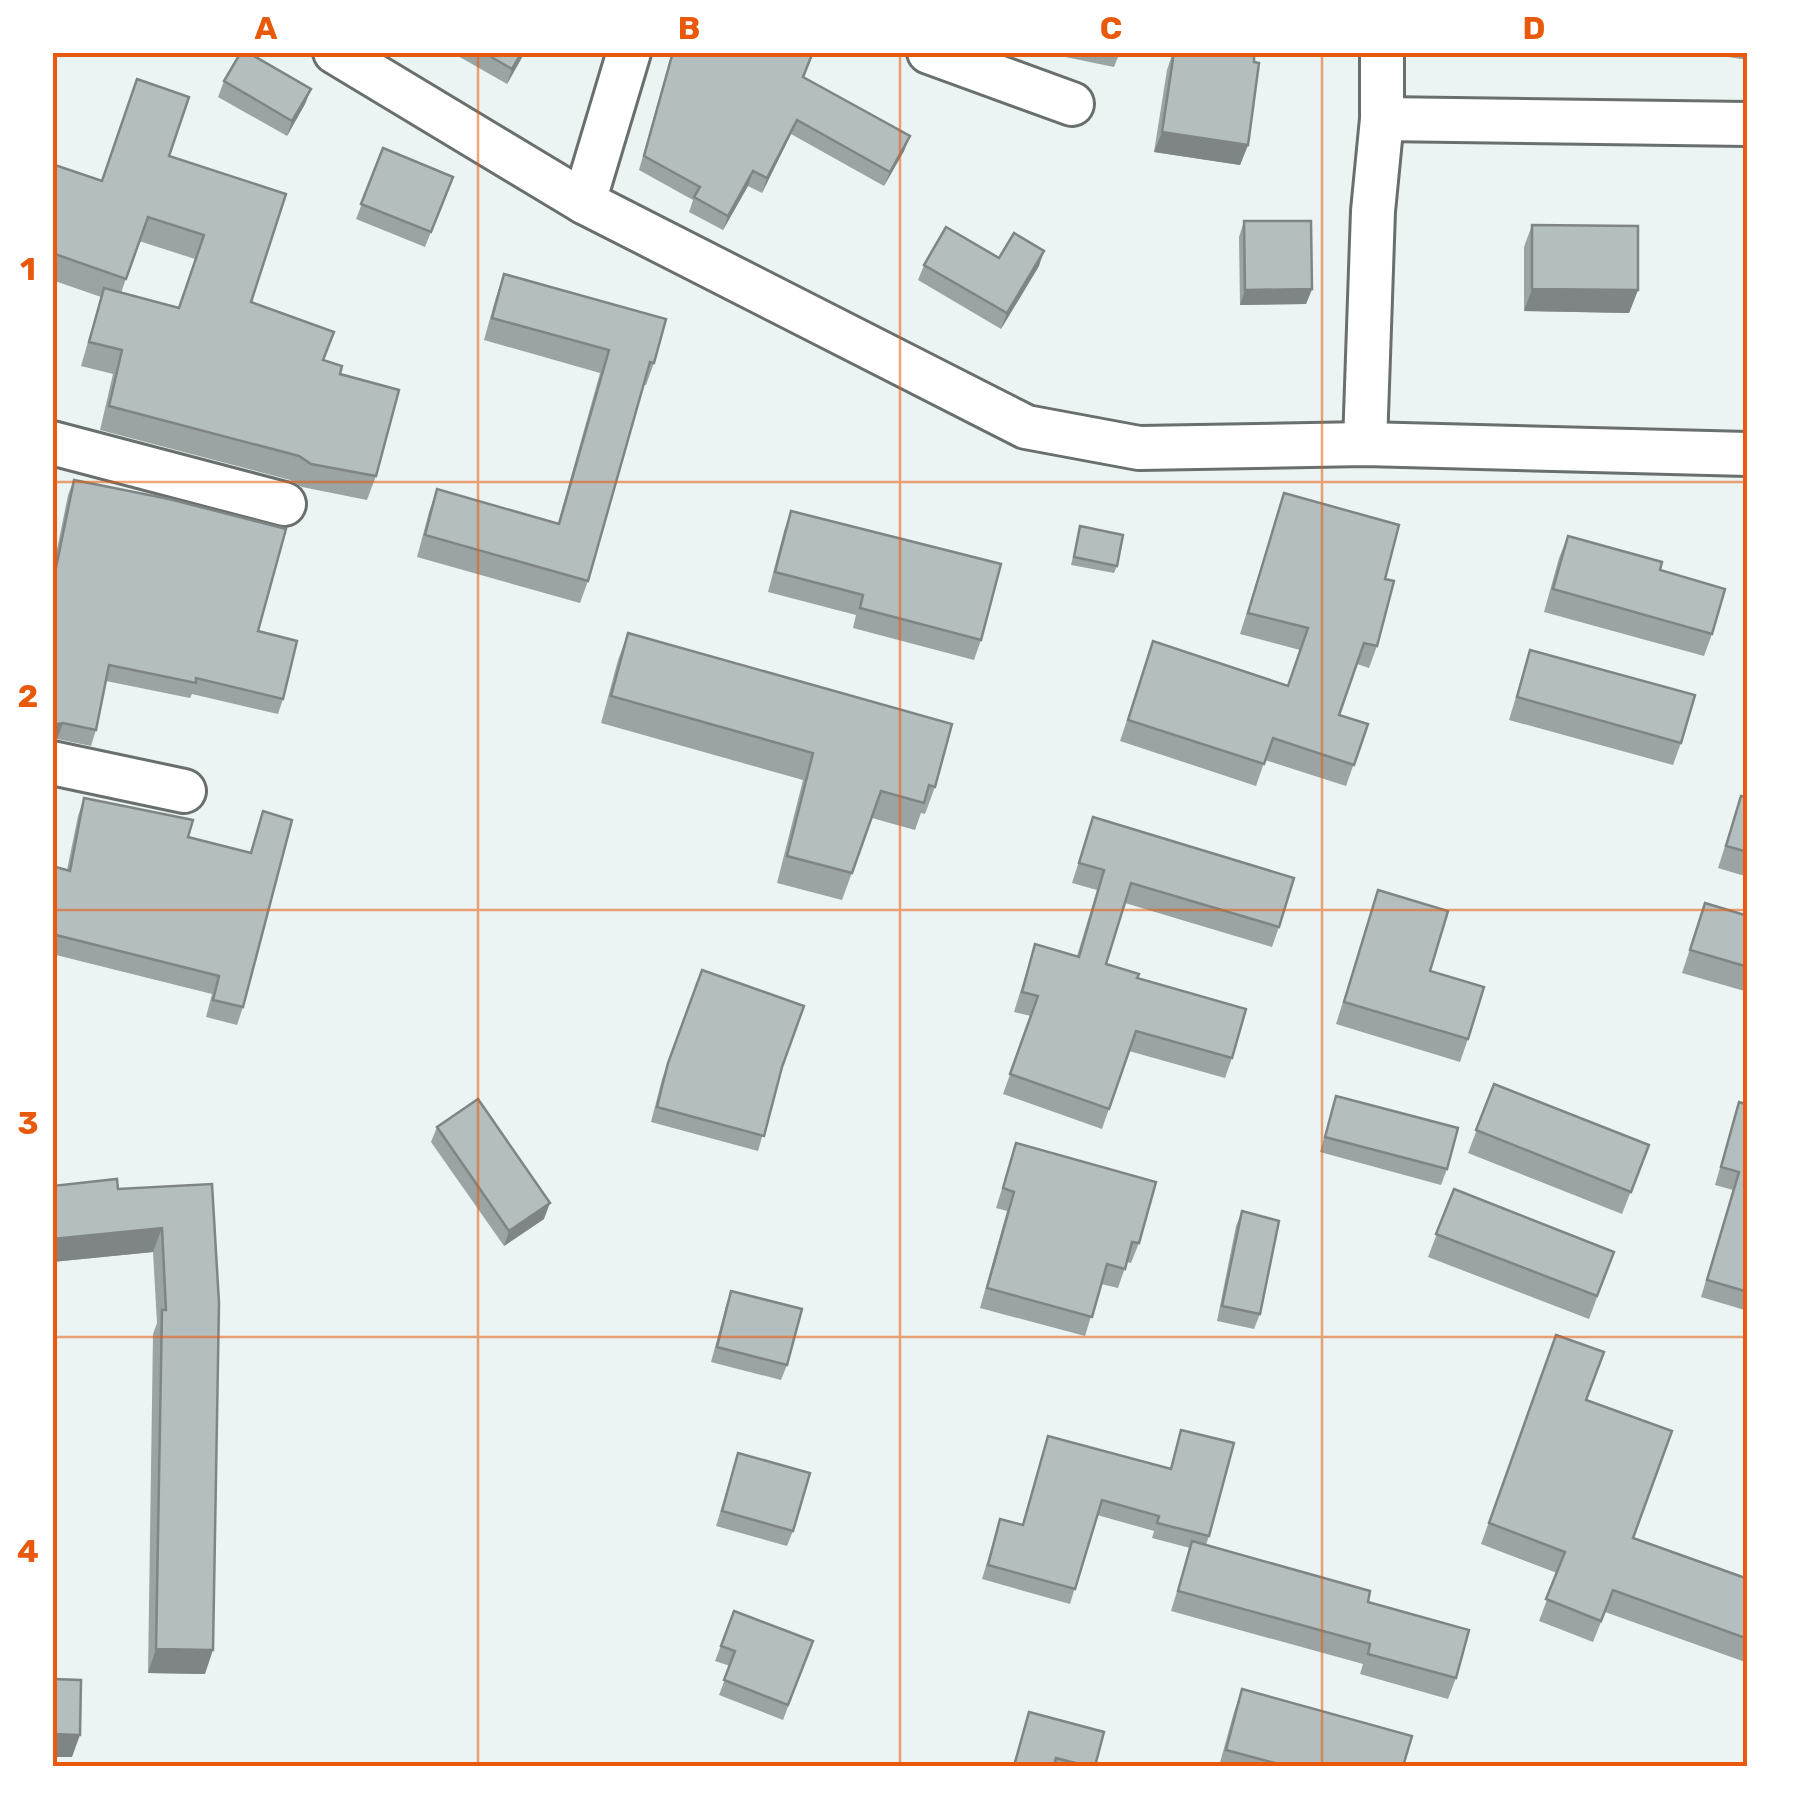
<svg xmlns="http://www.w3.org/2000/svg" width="1800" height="1819" font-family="Rubik,sans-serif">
  <rect width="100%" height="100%" fill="#ebf4f2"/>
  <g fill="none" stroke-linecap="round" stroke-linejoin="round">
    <defs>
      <g id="minor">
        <path d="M335 52 584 202 1026 427 1139 448 1365 444 1748 454"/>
        <path d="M929 52 1072 104"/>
        <path d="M1382 119 1748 124"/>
        <path d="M584 202 629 52"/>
        <path d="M52 443 284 504"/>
        <path d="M1365 444 1373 211 1382 119V52"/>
        <path d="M52 763 184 791"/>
      </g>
    </defs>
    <use href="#minor" stroke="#686f6d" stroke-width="48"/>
    <use href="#minor" stroke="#fff" stroke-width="42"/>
  </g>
  <g fill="#9ca3a3" fill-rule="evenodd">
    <path d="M451 52H525L507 84Z"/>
    <path d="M672 52H814L804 77 910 136 904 151 884 186 791 134 762 193 748 186 723 230 689 212 693 200 639 170Z"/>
    <path d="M1041 52H1120L1114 67Z"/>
    <path d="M1173 52 1248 145 1240 165 1154 152 1167 70Z"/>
    <path d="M1729 52H1748V60L1728 57Z"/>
    <path d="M224 81 311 89 305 104 287 136 218 97Z"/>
    <path d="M383 148 453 177 425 247 356 219Z"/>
    <path d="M169 156 251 302 340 374 376 476 367 500 302 487 290 480 100 430 113 374 81 366 101 297 52 280V164L102 180ZM139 241 195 259 179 307 121 293Z"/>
    <path d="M1244 221 1312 289 1306 304 1240 305 1239 237Z"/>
    <path d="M1532 225 1638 290 1629 313 1524 311V247Z"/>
    <path d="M999 258 1039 266 1001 329 918 280 924 265Z"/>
    <path d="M504 274 654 363 646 385H644L588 581 580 603 417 557 429 512 437 489 558 523 600 373 484 340 496 297Z"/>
    <path d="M74 480 258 631 283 699 278 714 192 694 190 698 106 681 96 730 91 746 57 739H52V574L68 495Z"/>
    <path d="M1284 493 1385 579 1377 646 1369 668 1357 664 1339 715 1368 724 1346 786 1265 760 1256 786 1120 741 1146 663 1288 686 1300 650 1240 634Z"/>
    <path d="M791 511 981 640 974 660 853 628 856 615 768 592 784 531Z"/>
    <path d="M1080 526 1117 566 1114 573 1071 565Z"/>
    <path d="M1568 536 1660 570 1712 634 1704 656 1544 612 1559 558Z"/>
    <path d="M628 633 935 787 925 814 921 813 915 830 872 818 842 900 777 883 803 780 601 723 618 660Z"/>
    <path d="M1530 650 1681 743 1673 765 1509 720Z"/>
    <path d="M1741 796 1748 798V877L1718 868Z"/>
    <path d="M84 798 188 837 250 853 263 811 243 1007 237 1025 206 1017 212 994 52 954V866L67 870 78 816Z"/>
    <path d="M1093 817 1279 927 1272 947 1125 903 1106 964 1137 978 1232 1058 1225 1078 1129 1051 1102 1129 1003 1094 1031 1016 1014 1012 1035 944 1077 956 1097 890 1072 883Z"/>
    <path d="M1378 890 1430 971 1468 1039 1460 1062 1336 1024Z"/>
    <path d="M1705 903 1748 916V992L1682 973Z"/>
    <path d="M702 970 782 1067 758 1151 651 1122 662 1079Z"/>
    <path d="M1494 1084 1649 1145 1622 1214 1468 1153Z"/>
    <path d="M1336 1096 1447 1169 1441 1185 1320 1152Z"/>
    <path d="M1739 1102 1748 1105V1311L1701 1297 1733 1190 1715 1185Z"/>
    <path d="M437 1127 544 1219 504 1246 431 1142Z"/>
    <path d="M1016 1143 1139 1243 1131 1263 1127 1262 1118 1288 1101 1284 1085 1336 980 1308 1007 1211 996 1208Z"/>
    <path d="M212 1184 205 1674 148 1673 153 1334 157 1323 153 1252 52 1262V1186L118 1189Z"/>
    <path d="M1454 1189 1614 1252 1589 1319 1428 1257Z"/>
    <path d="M1242 1211 1260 1314 1254 1329 1217 1321 1236 1226Z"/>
    <path d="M731 1291 787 1365 781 1380 711 1362 726 1306Z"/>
    <path d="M1556 1335 1586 1400 1633 1538 1748 1579V1663L1605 1612 1593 1642 1539 1621 1557 1573 1481 1544Z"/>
    <path d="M1181 1430 1209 1536 1206 1545 1368 1602 1456 1678 1448 1699 1360 1674 1363 1664 1171 1611 1190 1548 1152 1538 1154 1531 1097 1515 1070 1604 982 1579 1000 1519 1022 1525 1048 1436 1170 1469Z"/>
    <path d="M738 1453 793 1531 787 1546 716 1526Z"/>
    <path d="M734 1611 813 1641 783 1720 719 1695 730 1666 715 1661Z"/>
    <path d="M1242 1689 1403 1766H1219L1234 1712Z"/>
    <path d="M1029 1712 1095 1766H1013Z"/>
  </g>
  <g fill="#7f8585">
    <path d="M522 52H525L507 84 512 69Z"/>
    <path d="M1497 52H1534L1533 56Z"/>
    <path d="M311 89 305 104 287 136 292 121Z"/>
    <path d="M797 120 791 134 762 193 767 178Z"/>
    <path d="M1162 132 1248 145 1240 165 1154 152Z"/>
    <path d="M910 136 904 151 884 186 890 172Z"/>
    <path d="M753 171 748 186 723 230 728 216Z"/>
    <path d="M1044 251 1039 266 1001 329 1007 313Z"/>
    <path d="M1312 289 1306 304 1240 305 1245 290Z"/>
    <path d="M1532 289 1638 290 1629 313 1524 311Z"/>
    <path d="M63 723 57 739H52V725Z"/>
    <path d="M550 1203 544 1219 504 1246 509 1231Z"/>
    <path d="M162 1228 153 1252 52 1262V1239Z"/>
    <path d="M156 1649 213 1650 205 1674 148 1673Z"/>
    <path d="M52 1734 80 1735 72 1757H52Z"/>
  </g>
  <g fill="#b5bebe" stroke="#7f8585" stroke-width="2.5">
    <path d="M241 52H247L311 89 292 121 224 81Z"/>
    <path d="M483 52H522L512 69Z"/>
    <path d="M673 52H813L803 77 910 136 890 172 797 120 767 178 753 171 728 216 694 197 700 187 644 156Z"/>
    <path d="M1174 52H1254V62L1259 63 1248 145 1162 132Z"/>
    <path d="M137 79 189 97 169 156 286 194 251 302 334 332 323 360 342 366 340 374 399 390 376 476 311 464 299 456 109 406 122 350 89 342 104 288 179 308 204 235 148 217 126 279 52 253V164L102 181Z"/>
    <path d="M383 148 453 177 431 232 361 204Z"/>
    <path d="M1244 221H1311L1312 289 1245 290Z"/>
    <path d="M1532 225 1638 226V290L1532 289Z"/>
    <path d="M946 227 999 258 1014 233 1044 251 1007 313 924 265Z"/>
    <path d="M504 274 666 319 654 363 650 362 588 581 425 535 437 489 559 524 609 350 492 318Z"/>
    <path d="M74 480 169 499 286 529 258 631 297 641 283 699 196 678V683L109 665 96 730 63 723 52 725V587Z"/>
    <path d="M1284 493 1399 525 1385 579 1394 581 1377 646 1364 643 1339 715 1368 724 1354 765 1273 738 1264 764 1128 720 1153 641 1288 686 1308 628 1248 613Z"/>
    <path d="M791 511 1001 564 981 640 860 608 863 595 775 572Z"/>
    <path d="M1080 526 1123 535 1117 566 1074 557Z"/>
    <path d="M1568 536 1662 562 1660 570 1725 589 1712 634 1553 589Z"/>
    <path d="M628 633 952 724 935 787 929 785 924 803 881 791 852 873 787 856 813 753 611 696Z"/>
    <path d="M1530 650 1695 695 1681 743 1517 697Z"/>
    <path d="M1741 796 1748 798V852L1726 846Z"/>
    <path d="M84 798 193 820 188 837 251 853 263 811 292 820 243 1007 213 1000 219 976 52 934V866L70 871Z"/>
    <path d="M1093 817 1294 878 1279 927 1131 883 1106 964 1139 974 1137 978 1246 1009 1232 1058 1136 1031 1109 1109 1010 1074 1038 996 1022 992 1035 944 1079 957 1104 870 1079 863Z"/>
    <path d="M1378 890 1448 911 1430 971 1484 987 1468 1039 1344 1002Z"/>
    <path d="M1705 903 1748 916V967L1690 950Z"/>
    <path d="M702 970 804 1006 782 1067 764 1136 657 1107 668 1063Z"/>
    <path d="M1494 1084 1649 1145 1631 1192 1476 1130Z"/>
    <path d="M1336 1096 1458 1128 1447 1169 1325 1137Z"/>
    <path d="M478 1099 550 1203 509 1231 437 1127Z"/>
    <path d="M1739 1102 1748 1105V1292L1707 1280 1739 1172 1721 1167Z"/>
    <path d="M1016 1143 1156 1182 1139 1243 1132 1242 1125 1269 1107 1264 1092 1317 987 1288 1014 1192 1003 1188Z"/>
    <path d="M117 1179 118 1189 212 1184 219 1303 213 1650 156 1649 162 1310H166L162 1228 52 1239V1186Z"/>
    <path d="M1454 1189 1614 1252 1597 1296 1436 1234Z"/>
    <path d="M1242 1211 1279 1221 1260 1314 1222 1306Z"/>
    <path d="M731 1291 802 1309 787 1365 717 1347Z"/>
    <path d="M1556 1335 1604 1352 1586 1400 1672 1431 1633 1538 1748 1579V1639L1613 1590 1601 1621 1546 1599 1565 1552 1489 1523Z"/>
    <path d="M1181 1430 1234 1443 1209 1536 1157 1523 1159 1516 1102 1500 1075 1589 988 1565 1000 1519 1023 1525 1048 1436 1171 1469Z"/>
    <path d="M738 1453 810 1473 793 1531 722 1511Z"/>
    <path d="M1192 1541 1370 1591 1368 1602 1469 1630 1456 1678 1368 1654 1370 1644 1178 1591Z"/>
    <path d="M734 1611 813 1641 788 1705 724 1680 735 1651 721 1646Z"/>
    <path d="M52 1679 81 1680 80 1735 52 1734Z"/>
    <path d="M1242 1689 1412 1736 1403 1766H1286L1226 1750Z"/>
    <path d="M1029 1712 1104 1732 1095 1766H1087L1056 1758 1054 1766H1014Z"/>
  </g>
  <path fill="none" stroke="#e8590c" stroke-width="2.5" stroke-opacity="0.55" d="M478 52V1766M900 52V1766M1322 52V1766M52 482H1748M52 910H1748M52 1337H1748"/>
  <rect width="1800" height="1819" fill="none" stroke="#ffffff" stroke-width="110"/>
  <rect x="55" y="55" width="1690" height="1709" fill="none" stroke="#e8590c" stroke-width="4"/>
  <g font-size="32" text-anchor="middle" font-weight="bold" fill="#e8590c">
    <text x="266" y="39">A</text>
    <text x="689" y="39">B</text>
    <text x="1111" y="39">C</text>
    <text x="1534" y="39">D</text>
    <text x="28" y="280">1</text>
    <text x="28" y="707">2</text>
    <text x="28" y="1134">3</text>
    <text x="28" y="1562">4</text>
  </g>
</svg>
